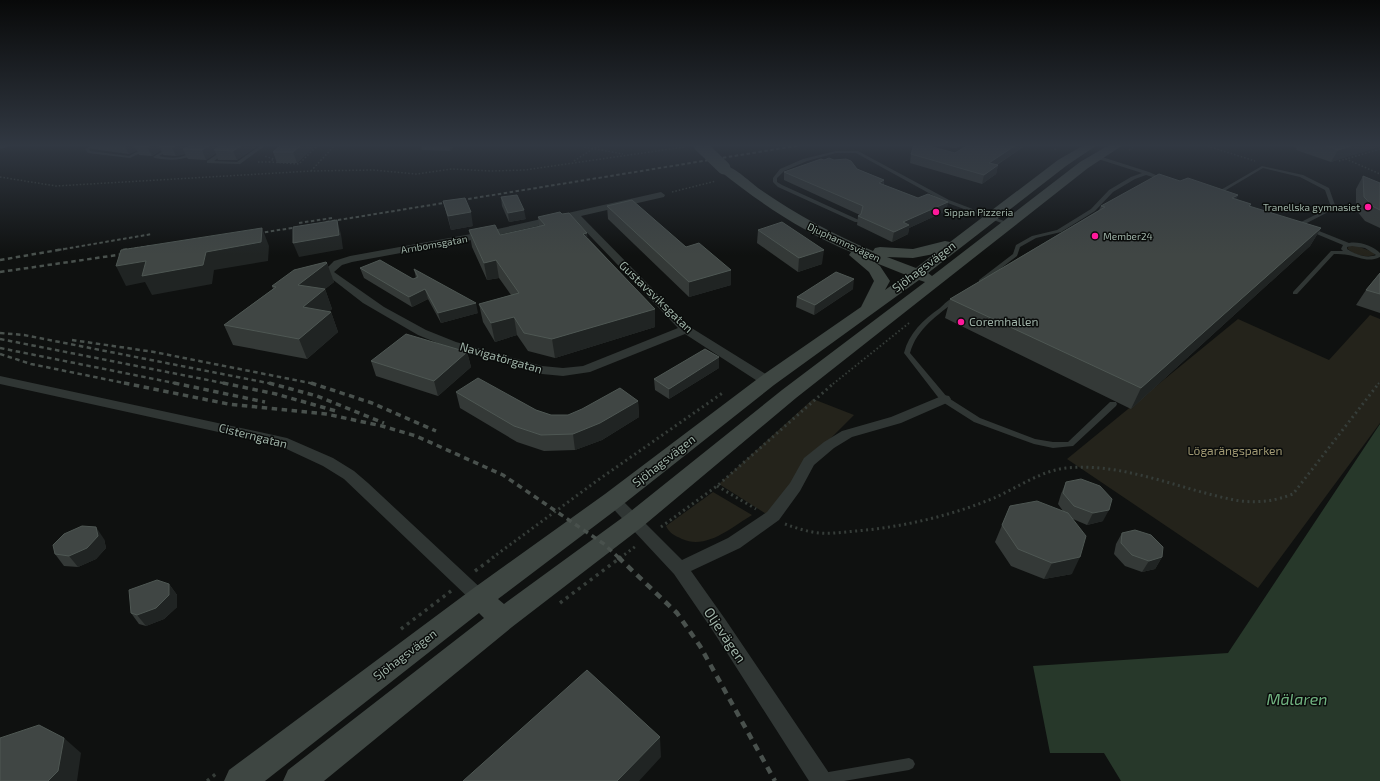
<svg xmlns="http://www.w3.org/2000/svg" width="1380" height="781" font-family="'Exo 2',sans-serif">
  <rect width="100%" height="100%" fill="#0f1110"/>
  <g fill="#24231b">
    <path d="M1350 246H1357L1373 252 1375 255C1366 258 1353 255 1347 248Z"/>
    <path d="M1370 315 1380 319V423L1258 588 1067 459 1238 319 1329 360Z"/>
    <path d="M813 399 854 415 822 447 771 517 719 484Z"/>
    <path d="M713 492 752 515C732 527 707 550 682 539 674 535 670 534 666 526Z"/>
  </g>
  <path fill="#27382a" d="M1380 424V781H1121L1104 753H1050L1033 666 1228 653Z"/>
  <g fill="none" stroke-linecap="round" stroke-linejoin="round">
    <g stroke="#363d39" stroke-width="1.5" stroke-dasharray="1.5 2" stroke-linecap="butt">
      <path d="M574 145 623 154"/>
      <path d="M1055 145V151"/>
      <path d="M1204 145 1255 161"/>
      <path d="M1380 149 1346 159 1380 174"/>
      <path d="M1129 150 1137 145"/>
      <path d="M574 161 594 148 606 145"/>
      <path d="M1339 161 1346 159"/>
      <path d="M258 162H269L274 159 264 156"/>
      <path d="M269 162 299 164 318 145"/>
      <path d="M311 171 335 145"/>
      <path d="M0 177 56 186 311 171 373 170 416 174 452 169 491 171 525 170 685 147"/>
      <path d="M672 192 716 181"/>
    </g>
    <g stroke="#363d39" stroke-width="2" stroke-dasharray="1.5 2.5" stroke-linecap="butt">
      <path d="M833 384 909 323"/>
      <path d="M1378 384 1380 382"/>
    </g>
    <g stroke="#363d39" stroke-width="3" stroke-dasharray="2 3.5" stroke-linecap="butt">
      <path d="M717 486 756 509"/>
      <path d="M785 524C796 528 808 532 820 533 832 534 844 532 856 531 903 527 950 516 994 498 1017 488 1040 471 1066 468 1125 462 1183 491 1240 501 1259 503 1275 501 1293 494L1379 383"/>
      <path d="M661 527 717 486 834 383"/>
      <path d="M492 558 598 480 724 392"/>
      <path d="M620 558 636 546"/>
    </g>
    <g stroke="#363d39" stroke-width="3.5" stroke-dasharray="3 4.5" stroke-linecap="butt">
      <path d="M475 571 494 557"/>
      <path d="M560 603 621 557"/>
      <path d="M401 629 451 591"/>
      <path d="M207 781 217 773"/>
    </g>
    <g fill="#303634" fill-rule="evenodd">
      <path d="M92 145H98L89 149 90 151 129 156 150 145H156L130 158 88 153 85 149Z"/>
      <path d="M173 145H179L159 156C168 158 177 159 186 155 194 152 201 145 210 145 191 159 178 162 155 158L153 157Z"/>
      <path d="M231 145H236L214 161 237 162 261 145H266L240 164 207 163V161Z"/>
      <path d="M936 145H967L955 148Z"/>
      <path d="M836 151H858L949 200 1012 224 1007 225 945 202 856 153H836L807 161 784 171 777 178V182L782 185 859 220V222H855L778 187 773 182V178L780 169 803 159Z"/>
      <path d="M1095 156H1099L1149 172 1165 179 1163 180 1146 175 1135 179 1113 192 1095 211 1061 232 1036 238 1020 247 1017 256 983 282H979V280L1013 254 1016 245 1032 236 1057 230 1091 209 1109 190 1131 177 1142 173 1095 158Z"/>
      <path d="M1262 166 1303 175 1329 188 1336 208 1301 226H1297V224L1331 207 1325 190 1300 177 1263 168 1216 196 1212 195Z"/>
      <path d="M1309 227 1349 243C1359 241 1373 246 1380 253V257C1368 263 1359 257 1348 255 1344 254 1339 254 1334 254L1297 294H1293V292L1331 251H1343L1341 249 1343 245 1307 230 1306 229ZM1352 246 1365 248 1376 255C1366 259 1355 254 1347 249V247Z"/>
      <path d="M955 297 958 299 957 300C938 315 917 328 910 353L947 397 980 418 1035 439 1053 442H1068L1110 402H1116L1117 404 1116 406 1073 446 1053 448 1034 444 974 422 941 401 904 353C909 333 923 320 940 308 944 304 949 299 955 297Z"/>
      <path d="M909 758 913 760 915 764 913 768 909 770 844 781H818L817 779 819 775 823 773Z"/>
    </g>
    <g fill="#303634" fill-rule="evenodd">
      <path d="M0 145H14L0 149Z"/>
      <path d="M661 192 665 195 664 197 581 216 690 327 772 378 773 381 772 384H762L685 334 590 372 563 376 542 374 447 347 418 335 363 303 323 272 334 261 350 256 493 230ZM573 218 678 328 583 366 563 368 542 366 456 342 426 330 384 307 334 272 342 265 352 262 493 236Z"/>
      <path d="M0 376 287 438 333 458 354 471 368 483 486 593 489 598 486 603 480 605 474 603 344 479 323 466 278 445 0 384Z"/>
      <path d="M944 395 949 396 951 399 949 402 901 423 852 437 834 448 814 465 800 491 779 520 740 548 691 571 725 619 829 773 832 781H809L713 631 674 574 605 500 608 496 613 494 618 496 682 560 728 538 767 512 790 483 804 458 824 442 842 431 891 417Z"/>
    </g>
    <path fill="#3e4642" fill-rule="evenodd" d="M1084 145H1097L1066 166 928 273 932 276 1080 162 1109 145H1123L1088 168 796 398 642 527 512 627 324 781H283L288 770 484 618 479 613 265 781H224L229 770 471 590 605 494 760 377 861 307 874 281 869 272 849 255 851 252C803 232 760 203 720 171L718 168 720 165C730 163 749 181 758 188 794 213 832 234 873 251L875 248 880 247 913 249 945 241 950 242 1058 160ZM934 254 916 268 887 257 913 258ZM876 263 906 275 885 290 890 281 880 266ZM919 280 925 282 782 390 626 515 504 604 498 599 621 506 774 385Z"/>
    <g stroke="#49514d" stroke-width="2" stroke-dasharray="3.5 2.5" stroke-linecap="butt">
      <path d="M326 222 802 145"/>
      <path d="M299 223 332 218"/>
      <path d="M253 234 305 226"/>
      <path d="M58 250 152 234"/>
      <path d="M123 250 151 246"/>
    </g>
    <g stroke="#49514d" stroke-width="2.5" stroke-dasharray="4.5 3.5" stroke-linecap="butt">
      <path d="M123 250 130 249"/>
      <path d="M0 260 64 249"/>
      <path d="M0 272 131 253"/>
      <path d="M0 333 24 335 273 384"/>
      <path d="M0 339 228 384"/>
      <path d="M72 340 154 352 315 384"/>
      <path d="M0 348 179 384"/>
      <path d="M0 354 31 364 129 384"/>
    </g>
    <g stroke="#49514d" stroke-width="3.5" stroke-dasharray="5.5 4.5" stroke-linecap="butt">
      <path d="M124 383 228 404 326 414 382 426 416 436 503 475 604 544 619 558"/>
      <path d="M174 383 265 402"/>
      <path d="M223 383 276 394 336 411"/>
      <path d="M269 383 317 396 384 423"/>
      <path d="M311 383 372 403 436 431"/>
    </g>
    <path stroke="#49514d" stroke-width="4.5" stroke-dasharray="7 6" stroke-linecap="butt" d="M618 557 677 613 700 646 775 781"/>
    <path stroke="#3e4642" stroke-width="13" d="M700 145 724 168"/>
  </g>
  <g fill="#343937">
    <path d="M89 145H259L237 160H218L216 153 206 160 188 159 185 154 176 156 163 155 161 150 152 156 139 155 137 150 129 154 92 149Z"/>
    <path d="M281 145H316L297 163H277L273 152Z"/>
    <path d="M421 145H455L450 151 422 150Z"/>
    <path d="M968 145H1026L997 165H998L996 174 982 184 910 163 911 154 955 153Z"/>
    <path d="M1289 145H1380L1331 162 1296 150 1297 148Z"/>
    <path d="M824 160 857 169 884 180V185L918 198 948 202 946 211 909 228 908 234 892 242 857 225 858 216 860 215 784 180V172Z"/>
    <path d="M1363 176 1380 183V228L1365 221 1356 210V189Z"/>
    <path d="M1238 195 1236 199 1251 204 1250 207 1321 228 1310 246 1131 409 945 318 950 299 1099 210 1101 206Z"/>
    <path d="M501 197 526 219 509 222 502 206Z"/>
    <path d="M443 201 473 226 451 230Z"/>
    <path d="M607 206 731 270V285L689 297 608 219Z"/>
    <path d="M538 217 588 238 655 309V327L555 358 528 351 517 335 495 342 483 322 479 304 511 295 499 278 487 280 472 247 469 230 500 235 539 227Z"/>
    <path d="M758 230 822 264 798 272 757 243Z"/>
    <path d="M327 263 334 282 325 289 332 309 329 311 331 312 338 332 307 359 233 345 224 325 273 289 272 286Z"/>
    <path d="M360 268 413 279 416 278 414 269 478 313 441 323 428 299 412 307 364 278Z"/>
    <path d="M1380 273V313L1356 305 1366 290Z"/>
    <path d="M853 289 814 315 796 307 797 297Z"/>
    <path d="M467 352 471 367 438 396 376 376 371 361Z"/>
    <path d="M719 368 669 399 655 390 654 379Z"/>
    <path d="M456 392 536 410 551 415H568L638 401 639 417 602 440 575 450 544 451 517 442 460 408Z"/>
    <path d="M1066 482 1103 521 1087 525 1073 519 1072 574 1044 579 1011 566 995 542 1010 506 1063 511 1058 504 1061 494Z"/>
    <path d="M1122 533 1162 557 1155 569 1142 572 1125 566 1114 554 1116 544Z"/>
    <path d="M104 539 106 548 96 559 78 567 64 566 55 554Z"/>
    <path d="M169 584 177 595V607L164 619 146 626 139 624 131 613Z"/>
  </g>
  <g fill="#202423">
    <path d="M124 145H146L134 146 137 150 129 154Z"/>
    <path d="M150 145H170L159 146 161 150 152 156 147 147Z"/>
    <path d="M177 145H202L183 149 185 154 176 156 172 147Z"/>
    <path d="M210 145H228L214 150 216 153 206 160 202 150Z"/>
    <path d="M242 145H259L237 160 233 151Z"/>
    <path d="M301 145H316L297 163 293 152Z"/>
    <path d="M449 145H455L450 151Z"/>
    <path d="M1016 145H1026L987 171 989 163Z"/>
    <path d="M1353 145H1380V147L1331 162 1338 150Z"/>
    <path d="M998 165 996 174 982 184 984 175Z"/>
    <path d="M884 180 883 189 879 183Z"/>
    <path d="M1238 195 1230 213 1232 198Z"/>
    <path d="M948 202 946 211 909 228 908 234 892 242 894 232 903 222Z"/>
    <path d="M524 210 526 219 509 222 508 213Z"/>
    <path d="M471 212 473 226 451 230 448 216Z"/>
    <path d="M337 220 341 234 343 249 299 257 293 243Z"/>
    <path d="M262 228 269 246 268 261 214 270 212 284 152 295 145 282 126 286 116 266 206 252Z"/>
    <path d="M1321 228 1310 246 1131 409 1141 388Z"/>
    <path d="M587 233 589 250 583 234Z"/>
    <path d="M824 250 822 264 798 272 799 258Z"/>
    <path d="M496 260 499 278 487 280 484 263Z"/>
    <path d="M327 263 334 282 306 304 298 285Z"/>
    <path d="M731 270V285L689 297V282Z"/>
    <path d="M854 279 853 289 814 315 815 305Z"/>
    <path d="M325 289 332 309 311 327 303 307Z"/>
    <path d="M425 289 428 299 412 307 409 297Z"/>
    <path d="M476 303 478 313 441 323 438 313Z"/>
    <path d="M655 309V327L555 358 552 339Z"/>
    <path d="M331 312 338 332 307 359 299 339Z"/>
    <path d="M514 317 517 335 495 342 491 323Z"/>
    <path d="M467 352 471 367 438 396 434 381Z"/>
    <path d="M719 357V368L669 399V389Z"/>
    <path d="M638 401 639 417 602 440 575 450 573 434Z"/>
    <path d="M1109 510 1103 521 1087 525 1093 513Z"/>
    <path d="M96 527 104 539 106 548 96 559 78 567 69 556Z"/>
    <path d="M1080 557 1072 574 1044 579 1052 563Z"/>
    <path d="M1162 557 1155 569 1142 572 1149 561Z"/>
    <path d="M169 584 177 595V607L164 619 146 626 137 615Z"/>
    <path d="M660 737 661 757 639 781H617Z"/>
    <path d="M64 738 81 753 77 781H48Z"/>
  </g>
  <g fill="#404644" stroke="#4e5753">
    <path d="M135 145H150L147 147 134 146Z"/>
    <path d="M160 145H177L172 147 159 146Z"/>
    <path d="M192 145H210L202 150 183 149Z"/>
    <path d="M221 145H242L233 151 214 150Z"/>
    <path d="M281 145H301L293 152H273Z"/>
    <path d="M914 145H925L955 153 968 145H1016L989 163 998 165 984 175 911 154Z"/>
    <path d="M1324 145H1353L1338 150Z"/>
    <path d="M829 158 834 160 846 159 851 161 857 169 884 180 879 183 918 198 928 194 948 202 903 222 909 225 894 232 858 216 861 214 863 206 784 172 821 159 824 160Z"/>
    <path d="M1159 174 1180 181 1188 178 1238 195 1232 198 1251 204 1249 206 1321 228 1141 388 950 299 1105 207 1101 206Z"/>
    <path d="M1363 176 1380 183V210L1374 207 1364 197Z"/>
    <path d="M517 195 524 210 508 213 501 197Z"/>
    <path d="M465 198 471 212 448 216 443 201Z"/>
    <path d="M632 200 686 247 699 243 731 270 689 282 607 206Z"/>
    <path d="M560 212 562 214 569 213 587 233 583 234 655 309 552 339 524 333 514 317 491 323 479 304 519 293 496 260 484 263 469 230 495 225 500 235 545 225 538 217Z"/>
    <path d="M337 220 339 235 293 243V227Z"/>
    <path d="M782 222 824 250 799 258 758 230Z"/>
    <path d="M262 228 261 242 206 252 203 265 142 276 146 261 116 266 121 250Z"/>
    <path d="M380 260 413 279 418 277 414 269 476 303 438 313 425 289 409 297 360 268Z"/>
    <path d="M326 262 327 263 298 285 325 289 303 307 331 312 299 339 224 325 276 287 272 286 294 270Z"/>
    <path d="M836 272 854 279 815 305 797 297Z"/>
    <path d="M1380 273V294L1366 290Z"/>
    <path d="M406 334 467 352 434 381 371 361Z"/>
    <path d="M705 349 719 357 669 389 654 379Z"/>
    <path d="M478 378 536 410 551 415H568L582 409 620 388 638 401 600 423 573 434 541 435 514 426 456 392Z"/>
    <path d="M1081 479 1100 486 1112 499 1109 510 1093 513 1074 506 1063 493 1066 482Z"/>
    <path d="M1037 501 1068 513 1086 536 1080 557 1052 563 1018 549 1002 525 1010 506Z"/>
    <path d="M82 526 96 527 98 536 87 548 69 556 55 554 53 545 64 534Z"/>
    <path d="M1135 530 1151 535 1163 547 1162 557 1149 561 1132 555 1121 543 1122 533Z"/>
    <path d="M157 580 169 584V595L156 608 137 615 131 613 129 590Z"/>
    <path d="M587 670 660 737 617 781H463Z"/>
    <path d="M39 725 64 738 58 771 48 781H0V738Z"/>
  </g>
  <linearGradient id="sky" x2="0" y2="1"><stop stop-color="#080909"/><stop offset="0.57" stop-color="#313842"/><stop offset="1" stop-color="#313842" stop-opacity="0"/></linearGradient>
  <rect width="1380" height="255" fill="url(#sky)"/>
  <g fill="#ff199b" stroke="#0a0c0b" stroke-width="1.5">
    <circle cx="1368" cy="207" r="4"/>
    <circle cx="936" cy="212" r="4"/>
    <circle cx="1095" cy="236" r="4"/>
    <circle cx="961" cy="322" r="4"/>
  </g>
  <g text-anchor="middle" stroke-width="3" stroke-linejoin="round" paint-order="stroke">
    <g font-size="10" fill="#9fb3a8" stroke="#0a0c0b" text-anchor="start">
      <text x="1360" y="211" text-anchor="end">Tranellska gymnasiet</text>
      <text x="944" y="216">Sippan Pizzeria</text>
      <text x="1103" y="240">Member24</text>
    </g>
    <g font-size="10" fill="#9fb3a8" stroke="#0a0c0b">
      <text transform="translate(844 242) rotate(25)" y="4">Djuphamnsvägen</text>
      <text transform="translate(434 244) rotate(-10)" y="4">Arnbomsgatan</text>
    </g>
    <g font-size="12" fill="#9fb3a8" stroke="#0a0c0b">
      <text transform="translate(924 267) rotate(-37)" y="4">Sjöhagsvägen</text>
      <text transform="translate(656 297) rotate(44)" y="4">Gustavsviksgatan</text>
      <text transform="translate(501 358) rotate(16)" y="4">Navigatörgatan</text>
      <text transform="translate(253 436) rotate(14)" y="4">Cisterngatan</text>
      <text transform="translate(664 461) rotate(-38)" y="4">Sjöhagsvägen</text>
      <text transform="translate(405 655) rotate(-37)" y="4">Sjöhagsvägen</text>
    </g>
    <g font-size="12" fill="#9fb3a8" stroke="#0a0c0b" text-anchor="start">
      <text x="969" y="326">Coremhallen</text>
    </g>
    <g font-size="12" fill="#a19973" stroke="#0a0c0b">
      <text x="1235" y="455">Lögarängsparken</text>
    </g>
    <g font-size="14" fill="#9fb3a8" stroke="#0a0c0b">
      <text transform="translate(725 635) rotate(56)" y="5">Oljevägen</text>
    </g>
    <g font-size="16" font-style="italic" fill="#71b381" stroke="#0a0c0b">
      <text x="1297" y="705">Mälaren</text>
    </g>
  </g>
</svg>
